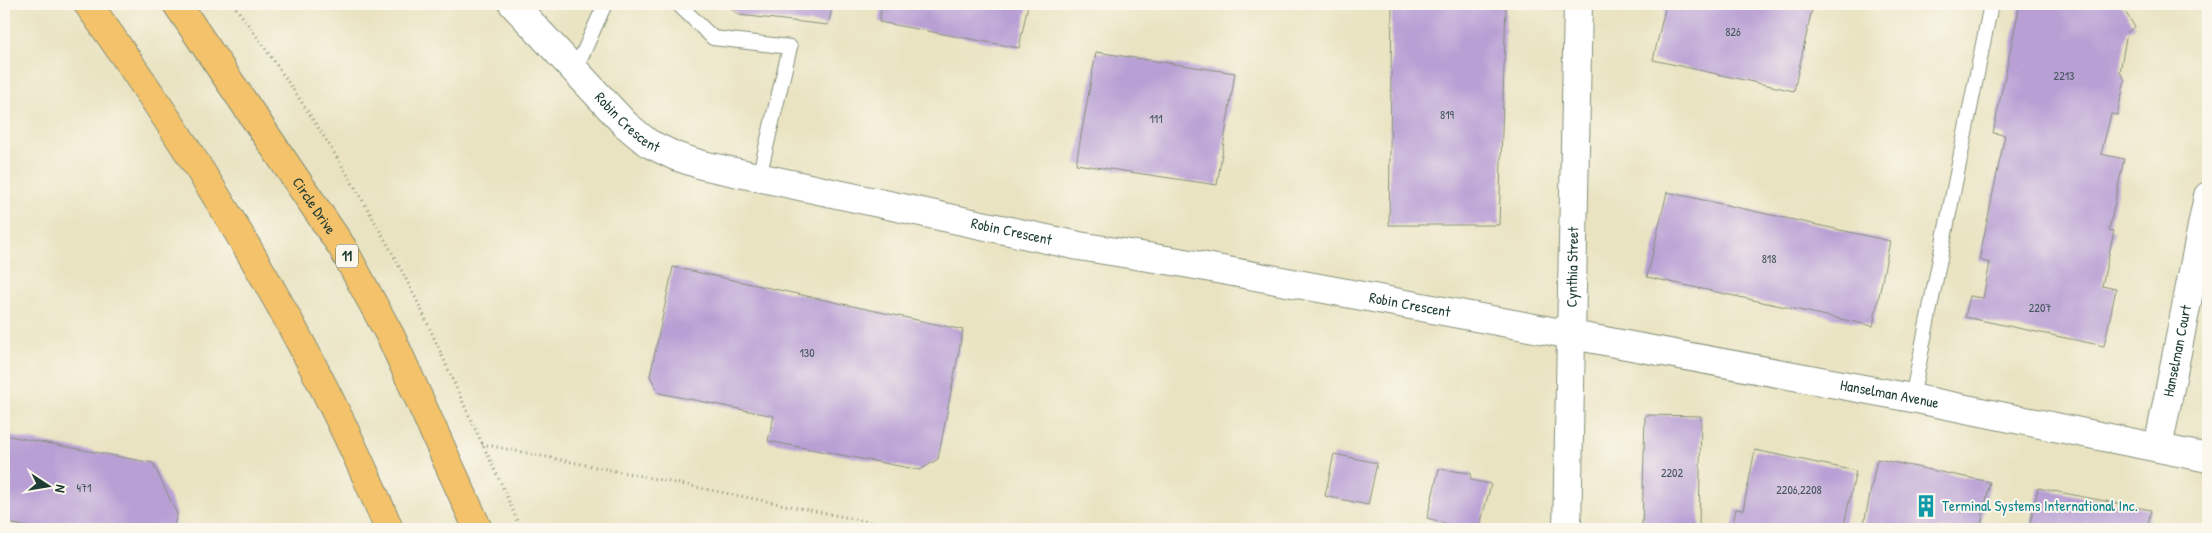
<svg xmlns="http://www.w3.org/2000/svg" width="2212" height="533" font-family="'Patrick Hand',sans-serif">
  <rect width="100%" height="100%" fill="#fbf7ec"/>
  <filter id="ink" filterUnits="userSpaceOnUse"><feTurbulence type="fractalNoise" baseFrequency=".02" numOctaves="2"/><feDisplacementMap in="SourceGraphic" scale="10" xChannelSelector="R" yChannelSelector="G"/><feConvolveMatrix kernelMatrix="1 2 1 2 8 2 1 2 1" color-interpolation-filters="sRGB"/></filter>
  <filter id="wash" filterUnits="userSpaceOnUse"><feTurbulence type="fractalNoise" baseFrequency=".0096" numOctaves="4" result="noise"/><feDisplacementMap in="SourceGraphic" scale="20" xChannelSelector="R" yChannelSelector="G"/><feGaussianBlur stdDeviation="1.12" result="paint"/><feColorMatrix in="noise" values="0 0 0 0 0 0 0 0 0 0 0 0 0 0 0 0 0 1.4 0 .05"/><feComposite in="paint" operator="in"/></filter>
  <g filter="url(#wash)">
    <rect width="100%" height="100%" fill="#e9e3c1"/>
    <g id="blocks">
      <g fill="#b89fd4">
        <path d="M726 4H833L828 25 739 15Z"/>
        <path d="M882 4H1028L1019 48 879 22Z"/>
        <path d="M1392 4H1506L1499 225H1389Z"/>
        <path d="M1666 4H1813L1794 91 1653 60Z"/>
        <path d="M2020 4H2120L2135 27 2127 32 2120 72 2125 80 2117 115 2111 114 2101 154 2124 159 2109 230 2114 231 2102 286 2116 289 2104 346 1965 317 1970 296 1983 298 1990 263 1979 260 2005 135 1993 133Z"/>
        <path d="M1096 52 1235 73 1217 185 1076 164Z"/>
        <path d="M1667 192 1890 241 1873 326 1647 277Z"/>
        <path d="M673 267 963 330 938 459 920 470 768 441 774 416 659 393 650 376Z"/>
        <path d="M1645 415 1701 416 1699 529H1642Z"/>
        <path d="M4 435 153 463 177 514 173 529H37L4 522Z"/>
        <path d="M1755 450 1856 471 1843 529H1732L1736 509 1743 510Z"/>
        <path d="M1334 454 1377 463 1368 505 1325 496Z"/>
        <path d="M1877 459 1990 482 1980 529H1863Z"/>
        <path d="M1439 469 1471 473V480L1491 484 1479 529H1465L1427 518Z"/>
        <path d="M2038 488 2151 510 2147 529H2029Z"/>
      </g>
    </g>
  </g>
  <g filter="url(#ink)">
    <use href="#blocks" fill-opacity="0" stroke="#84907a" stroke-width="1"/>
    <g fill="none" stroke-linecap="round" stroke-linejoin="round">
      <defs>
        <g id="service">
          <path d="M678 4 713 38 790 47 759 177"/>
          <path d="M575 71 605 4"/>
          <path d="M1912 398 1991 4"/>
        </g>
        <g id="minor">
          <path id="s1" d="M513 4 625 124 648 143 675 156 702 165 1079 246 1179 262 1912 398 2208 458"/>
          <path id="s2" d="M2158 448 2208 196"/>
        </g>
        <g id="tertiary">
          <path id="s3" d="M1567 529 1578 4"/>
        </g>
        <g id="trunk">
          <path d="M88 4C206 169 311 342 389 529"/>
          <path id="s4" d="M177 4 342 247 391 337 478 529"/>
        </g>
      </defs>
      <use href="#service" stroke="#84907a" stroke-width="16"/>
      <use href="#minor" stroke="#84907a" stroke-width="30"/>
      <use href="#tertiary" stroke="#84907a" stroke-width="30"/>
      <use href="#trunk" stroke="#84907a" stroke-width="30"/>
      <g stroke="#84907a" stroke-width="3" stroke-dasharray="1 4" stroke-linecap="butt">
        <path d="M233 4C302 97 370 205 421 309 436 342 451 376 466 409 484 449 505 488 520 529"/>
        <path d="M482 444 904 529"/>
      </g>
      <use href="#service" stroke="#fff" stroke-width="14"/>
      <use href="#minor" stroke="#fff" stroke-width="28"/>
      <use href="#tertiary" stroke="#fff" stroke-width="28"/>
      <use href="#trunk" stroke="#f4c26a" stroke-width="28"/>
    </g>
  </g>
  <defs>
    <symbol id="building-bare" viewBox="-9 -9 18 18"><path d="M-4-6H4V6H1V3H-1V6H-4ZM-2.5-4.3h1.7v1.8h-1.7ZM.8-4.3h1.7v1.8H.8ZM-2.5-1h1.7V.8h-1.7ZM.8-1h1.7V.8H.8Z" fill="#0f9aa8" stroke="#fbf7ec" stroke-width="2.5" paint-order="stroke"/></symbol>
  </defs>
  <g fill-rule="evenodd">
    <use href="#building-bare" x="1910" y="490" width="32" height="32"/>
  </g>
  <g text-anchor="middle" stroke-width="4" stroke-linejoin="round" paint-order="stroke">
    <g font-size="12" fill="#45565c">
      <text x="1733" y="36">826</text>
      <text x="2064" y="80">2213</text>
      <text x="1447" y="119">819</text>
      <text x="1156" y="123">111</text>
      <text x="1769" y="263">818</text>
      <text x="2040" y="312">2207</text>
      <text x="807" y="357">130</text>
      <text x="1672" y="477">2202</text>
      <text x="84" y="492">471</text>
      <text x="1799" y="494">2206,2208</text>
    </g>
    <rect fill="#fbf7ec" stroke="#61756b" stroke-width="1" x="336" y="244.5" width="22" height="23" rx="4"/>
    <g font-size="14" font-weight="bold" fill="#1f3d34">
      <text x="347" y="261">11</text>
    </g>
    <g font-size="15" fill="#1f3d34" stroke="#fbf7ec">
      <text dy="5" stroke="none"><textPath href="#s1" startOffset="165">Robin Crescent</textPath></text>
      <text dy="5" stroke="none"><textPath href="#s4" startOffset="244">Circle Drive</textPath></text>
      <text dy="5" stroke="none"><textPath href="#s1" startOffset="569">Robin Crescent</textPath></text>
      <text dy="5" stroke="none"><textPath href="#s3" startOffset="262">Cynthia Street</textPath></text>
      <text dy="5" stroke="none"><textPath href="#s1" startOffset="974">Robin Crescent</textPath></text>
      <text dy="5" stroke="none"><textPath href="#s2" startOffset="99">Hanselman Court</textPath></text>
      <text dy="5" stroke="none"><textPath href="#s1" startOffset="1462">Hanselman Avenue</textPath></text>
    </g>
    <g font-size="15" fill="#0d838f" stroke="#fbf7ec" text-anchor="start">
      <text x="1942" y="511">Terminal Systems International Inc.</text>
    </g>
  </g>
  <rect width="2212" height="533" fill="none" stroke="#fbf7ec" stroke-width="20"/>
  <g transform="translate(48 486) rotate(102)" stroke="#fbf7ec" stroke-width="4" paint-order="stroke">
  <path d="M0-4L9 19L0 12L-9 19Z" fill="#1f3d34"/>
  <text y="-8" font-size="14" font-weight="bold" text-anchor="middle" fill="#1f3d34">N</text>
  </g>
</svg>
